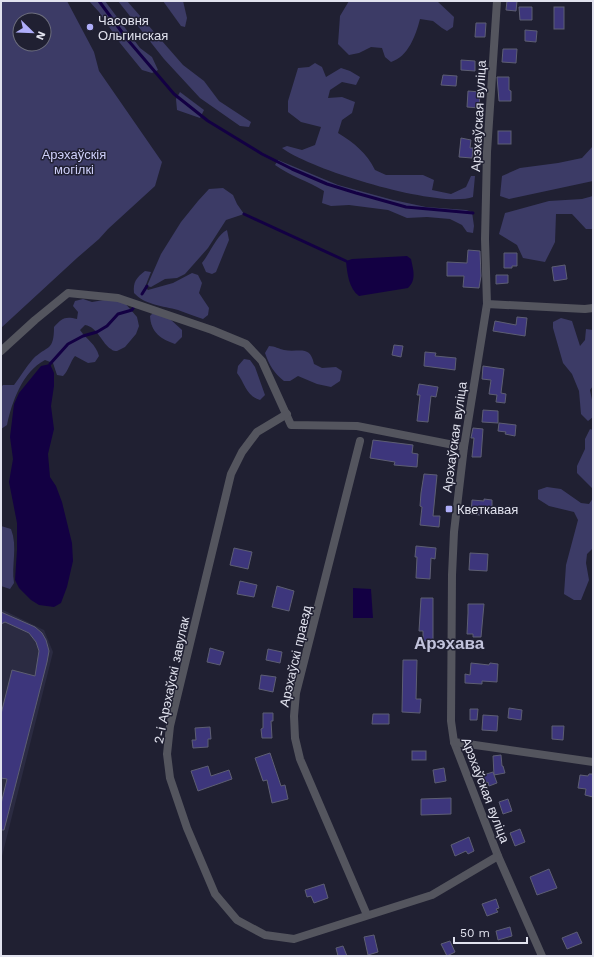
<svg xmlns="http://www.w3.org/2000/svg" width="594" height="957" font-family="'Work Sans',sans-serif">
  <rect width="100%" height="100%" fill="#202032"/>
  <path fill="#2b2b42" d="M1 609 44 630 53 652 1 860Z"/>
  <g fill="#3c3b66" fill-rule="evenodd">
    <path d="M1 1H67L94 52 99 71 162 162 155 186 108 229 99 239 77 258 1 328ZM20 20H44V44H20Z"/>
    <path d="M89 1H105L140 48 152 57 158 70 152 73 142 70 120 43 99 12Z"/>
    <path d="M118 1H127L183 65 204 81 219 101 251 122 249 127 240 126 200 98 164 59Z"/>
    <path d="M163 1H183L187 18 185 27 181 26Z"/>
    <path d="M349 1H437L454 17 453 27 447 31 442 28 433 21 420 19C416 35 408 57 391 62L385 57 382 48 371 47 359 53 349 55 338 44 340 16Z"/>
    <path d="M315 63 322 67 326 77 341 68 350 71 360 77 356 85 342 82 330 90 328 98 342 97 355 102 352 113 342 120 338 133C354 143 367 153 375 170L386 175H423L434 180 432 190 451 194 466 187 471 176H475L473 197C439 209 311 170 282 148L287 146 302 150 315 145 321 127 301 122 288 112V101L298 68 309 67Z"/>
    <path d="M180 92 204 110 200 118 177 110 176 99Z"/>
    <path d="M593 146V181L509 199 500 196 502 176 520 168 558 163 582 158Z"/>
    <path d="M278 160 338 185 393 200 426 207 466 210 472 212 474 226 473 233 467 232 462 225 450 219 427 217 407 218 388 210 349 205 331 206 322 203 324 191C308 181 290 176 275 165Z"/>
    <path d="M223 188 233 195 237 204 244 214 226 220 208 248 185 274 177 278 165 279 151 287 147 286 161 254 181 222 198 201 209 189Z"/>
    <path d="M593 196V229H586L572 214H556L555 242 545 262 523 258 517 245 499 234 505 213 549 201 582 199Z"/>
    <path d="M227 230 229 240 216 272 212 274 206 272 202 263C210 253 217 235 227 230Z"/>
    <path d="M145 271 151 272 145 287 148 290 173 283 192 273 198 275 202 283 199 293 209 308 208 315 203 319C194 316 186 313 178 310 163 306 145 305 134 293 133 282 136 278 145 271Z"/>
    <path d="M83 299 92 302 110 299 124 302 137 317 139 326 136 334 125 347 117 351C115 351 113 351 111 349 102 344 98 327 85 325L80 330C86 339 96 344 99 356L95 362 88 363 75 356C70 362 69 370 63 376L57 375 53 363 45 360C22 372 12 402 7 425L1 429V387L3 385H14C20 377 26 367 33 359 47 345 54 352 54 327 62 318 65 316 77 319L78 312 73 306 75 301Z"/>
    <path d="M153 313 170 319 182 330V337L175 344C161 339 151 333 150 316Z"/>
    <path d="M561 318 572 321 580 346 585 340 586 329 593 330V386L590 390 593 405V417L588 421 581 414 579 391 572 374 563 363 553 328V322Z"/>
    <path d="M269 346C275 346 279 349 284 350 299 353 310 344 314 364L322 368 336 367 342 371 340 381 331 387 317 384 298 376 290 381H284C274 373 269 365 265 353Z"/>
    <path d="M244 359 250 360 255 367 265 395 260 400C246 396 245 383 237 373L238 366Z"/>
    <path d="M590 429 593 430V494L592 488 577 473V466L585 449V439Z"/>
    <path d="M547 487 561 489 581 503 589 504 593 498V548L587 554 586 563 589 580 581 600H574L564 594 566 565 578 520 574 512 549 506 538 499V490Z"/>
    <path d="M1 526 11 529C18 547 11 565 14 583L10 589 1 586Z"/>
  </g>
  <g fill="#130043">
    <path d="M407 256 411 259C413 269 417 280 408 288L359 296C349 289 347 273 346 261L352 259Z"/>
    <path d="M50 364 54 373V386L51 406 54 429 48 454 50 477 56 486 62 502 72 543 73 561 67 587 61 603 54 607 39 605 31 600 19 588 15 580 17 550V523L9 482 13 459 10 437 14 404 19 393 41 366Z"/>
    <path d="M353 588 371 589 373 618H353Z"/>
  </g>
  <g fill="none" stroke-linecap="round" stroke-linejoin="round">
    <g stroke="#130043" stroke-width="3">
      <path d="M99 1 127 39 174 94 208 121 262 154 292 169 327 184 356 193 406 207 473 213"/>
      <path d="M244 214 346 261"/>
      <path d="M142 294 147 286"/>
      <path d="M50 364 68 344 83 336 97 332 107 326 118 314 132 310 135 305"/>
    </g>
  </g>
  <g fill="#3d367c" stroke="#5d5e73">
    <path d="M507 1H517L516 11 506 10Z"/>
    <path d="M519 7H532V20H520Z"/>
    <rect x="554" y="7" width="10" height="22"/>
    <path d="M476 23H486L485 37H475Z"/>
    <path d="M525 30 537 31 536 42 525 41Z"/>
    <path d="M503 49H517L516 63 502 62Z"/>
    <path d="M461 60 475 61V71L461 70Z"/>
    <path d="M443 75 457 76 456 86 441 85Z"/>
    <path d="M497 77H509V90L511 91V101H499Z"/>
    <path d="M468 91 480 92 479 108 467 107Z"/>
    <rect x="498" y="131" width="13" height="13"/>
    <path d="M461 138 471 140 470 148H473L472 158 459 157Z"/>
    <path d="M468 250 480 251 481 276 479 288 463 287 464 276H447V262L467 263Z"/>
    <path d="M504 253H517V266H512V268H504Z"/>
    <path d="M565 265 567 279 554 281 552 267Z"/>
    <path d="M496 275H508V283L496 284Z"/>
    <path d="M517 317 527 318 525 336 493 331 495 321 516 325Z"/>
    <path d="M394 345 403 346 401 357 392 355Z"/>
    <path d="M425 352 436 353 435 356 456 358 455 370 424 366Z"/>
    <path d="M483 366 504 369 501 393 506 394 505 403 496 402 497 395 489 394 491 380 482 379Z"/>
    <path d="M419 384 438 387 436 397 431 396 428 422 417 421 420 395H417Z"/>
    <path d="M483 410 498 411V423L482 422Z"/>
    <path d="M499 423 516 425 515 436 505 434 506 432 498 431Z"/>
    <path d="M473 428 483 429 481 457H472L474 438H471Z"/>
    <path d="M373 440 413 445 412 453 418 454 417 467 394 465 395 462 370 458Z"/>
    <path d="M424 474 437 475 433 516H440L439 527 420 525 422 507 420 506 421 493Z"/>
    <path d="M484 499 492 500V510L481 509 480 515 471 514 472 500 484 501Z"/>
    <path d="M416 546 436 548 435 559 431 558 430 579 416 578 417 557H415Z"/>
    <path d="M234 548 252 552 248 569 230 565Z"/>
    <path d="M470 553 488 554 487 571 469 570Z"/>
    <path d="M240 581 257 585 254 597 237 594Z"/>
    <path d="M277 586 294 591 289 611 272 607Z"/>
    <path d="M421 598H433V641H423V631H419Z"/>
    <path d="M468 604H484L481 637H473V634H467L468 613Z"/>
    <path d="M1 612 35 627 42 633 46 640 49 651 47 662 4 830H1V804L7 779 1 778V714L12 670 35 676 39 651 36 642 29 633 5 622 1 624Z"/>
    <path d="M210 648 224 652 220 665 207 662Z"/>
    <path d="M268 649 282 652 280 663 266 660Z"/>
    <path d="M403 660H417L416 699H421L420 713 402 712Z"/>
    <path d="M471 663 489 665 490 663 498 664 497 682 482 681V684L465 683V674L470 675Z"/>
    <path d="M261 675 276 677 273 692 259 689Z"/>
    <path d="M509 708 522 710 521 720 508 718Z"/>
    <path d="M470 709H478L477 720H470Z"/>
    <path d="M263 713H273V721H271L272 738H262L261 729 263 728Z"/>
    <path d="M373 714H389V724H372Z"/>
    <path d="M483 715 498 716 497 731 482 730Z"/>
    <path d="M552 726H564L563 740 552 739Z"/>
    <path d="M210 727 211 739H208V747L193 748 192 740H196L195 728Z"/>
    <rect x="412" y="751" width="14" height="9"/>
    <path d="M270 753 281 786 285 785 288 799 272 803 267 780 263 781 255 758Z"/>
    <path d="M501 755 502 766H503L505 773 494 775 493 756Z"/>
    <path d="M208 766 211 776 229 770 232 779 198 791 191 771Z"/>
    <path d="M444 768 446 781 435 783 433 770Z"/>
    <path d="M493 772 497 783 489 786 488 782 483 784 480 776Z"/>
    <path d="M589 774H593V797L585 795 586 789 578 788 580 775 588 776Z"/>
    <path d="M451 798V814L421 815V799Z"/>
    <path d="M508 799 512 811 503 814 499 802Z"/>
    <path d="M520 829 525 842 515 846 510 833Z"/>
    <path d="M469 837 474 851 468 854 466 851 455 856 451 845Z"/>
    <path d="M549 869 557 888 537 895 530 877Z"/>
    <path d="M324 884 328 898 314 903 311 896 307 897 305 890Z"/>
    <path d="M496 899 499 908 496 909 498 912 487 916 482 904Z"/>
    <path d="M510 927 512 936 498 940 496 931Z"/>
    <path d="M577 932 582 943 567 949 562 938Z"/>
    <path d="M374 935 378 952 368 955 364 937Z"/>
    <path d="M450 941 455 952 447 956 441 944Z"/>
    <path d="M343 946 347 956H338L336 948Z"/>
  </g>
  <g fill="none" stroke-linecap="round" stroke-linejoin="round">
    <g stroke="#54555e" stroke-width="8">
      <path d="M497 1 487 152 485 239 487 304 464 447 454 532 452 575 451 721 454 742 498 856 542 956"/>
      <path d="M487 304 585 309 593 308"/>
      <path d="M1 351 35 320 68 293 118 298 212 330 246 344 262 361 291 425 357 426 464 447"/>
      <path d="M287 414 257 432 242 452 231 474 170 726 167 754 170 778 187 828 215 894 237 920 265 935 294 939 432 895 498 856"/>
      <path d="M360 441 296 693 294 716 295 738 300 759 367 915"/>
      <path d="M454 742 593 762"/>
    </g>
  </g>
  <g fill="#afaefa" stroke="#202032" stroke-width="1.5">
    <circle cx="90" cy="27" r="4"/>
    <rect x="445" y="505" width="8" height="8" rx="2"/>
  </g>
  <g text-anchor="middle" stroke-width="3" stroke-linejoin="round" paint-order="stroke">
    <g font-size="13" fill="#e1e2ee" stroke="#202032" text-anchor="start">
      <text x="98" y="25">Часовня<tspan x="98" dy="15">Ольгинская</tspan></text>
      <text x="457" y="514">Кветкавая</text>
    </g>
    <g font-size="13" fill="#e1e2ee" stroke="#202032">
      <text transform="translate(478 116) rotate(-87)" y="5">Арэхаўская вуліца</text>
      <text transform="translate(454 437) rotate(-82)" y="5">Арэхаўская вуліца</text>
      <text transform="translate(295 656) rotate(-77)" y="5">Арэхаўскі праезд</text>
      <text transform="translate(171 680) rotate(-78)" y="5">2-і Арэхаўскі завулак</text>
      <text transform="translate(486 790) rotate(69)" y="5">Арэхаўская вуліца</text>
    </g>
    <g font-size="13" fill="#cecff9" stroke="#202032">
      <text x="74" y="159">Арэхаўскія<tspan x="74" dy="15">могілкі</tspan></text>
    </g>
    <g font-size="17" font-weight="bold" fill="#c2c3db" stroke="#202032">
      <text x="449" y="649">Арэхава</text>
    </g>
  </g>
  <rect width="594" height="957" fill="none" stroke="#e1e2ee" stroke-width="4"/>
  <g transform="translate(32 32) rotate(113)"><circle r="19" fill="#202032" stroke="#6d6e7d"/>
  <path d="M0-3L7 15L0 10L-7 15Z" fill="#afaefa"/>
  <text y="-6" font-size="11" font-weight="bold" text-anchor="middle" fill="#e1e2ee">N</text>
  </g>
  <path d="M454 937v6h73v-6" fill="none" stroke="#e1e2ee" stroke-width="2"/>
  <text x="460" y="937" font-size="12" fill="#e1e2ee" stroke="#202032" stroke-width="3" paint-order="stroke">50 m</text>
</svg>
